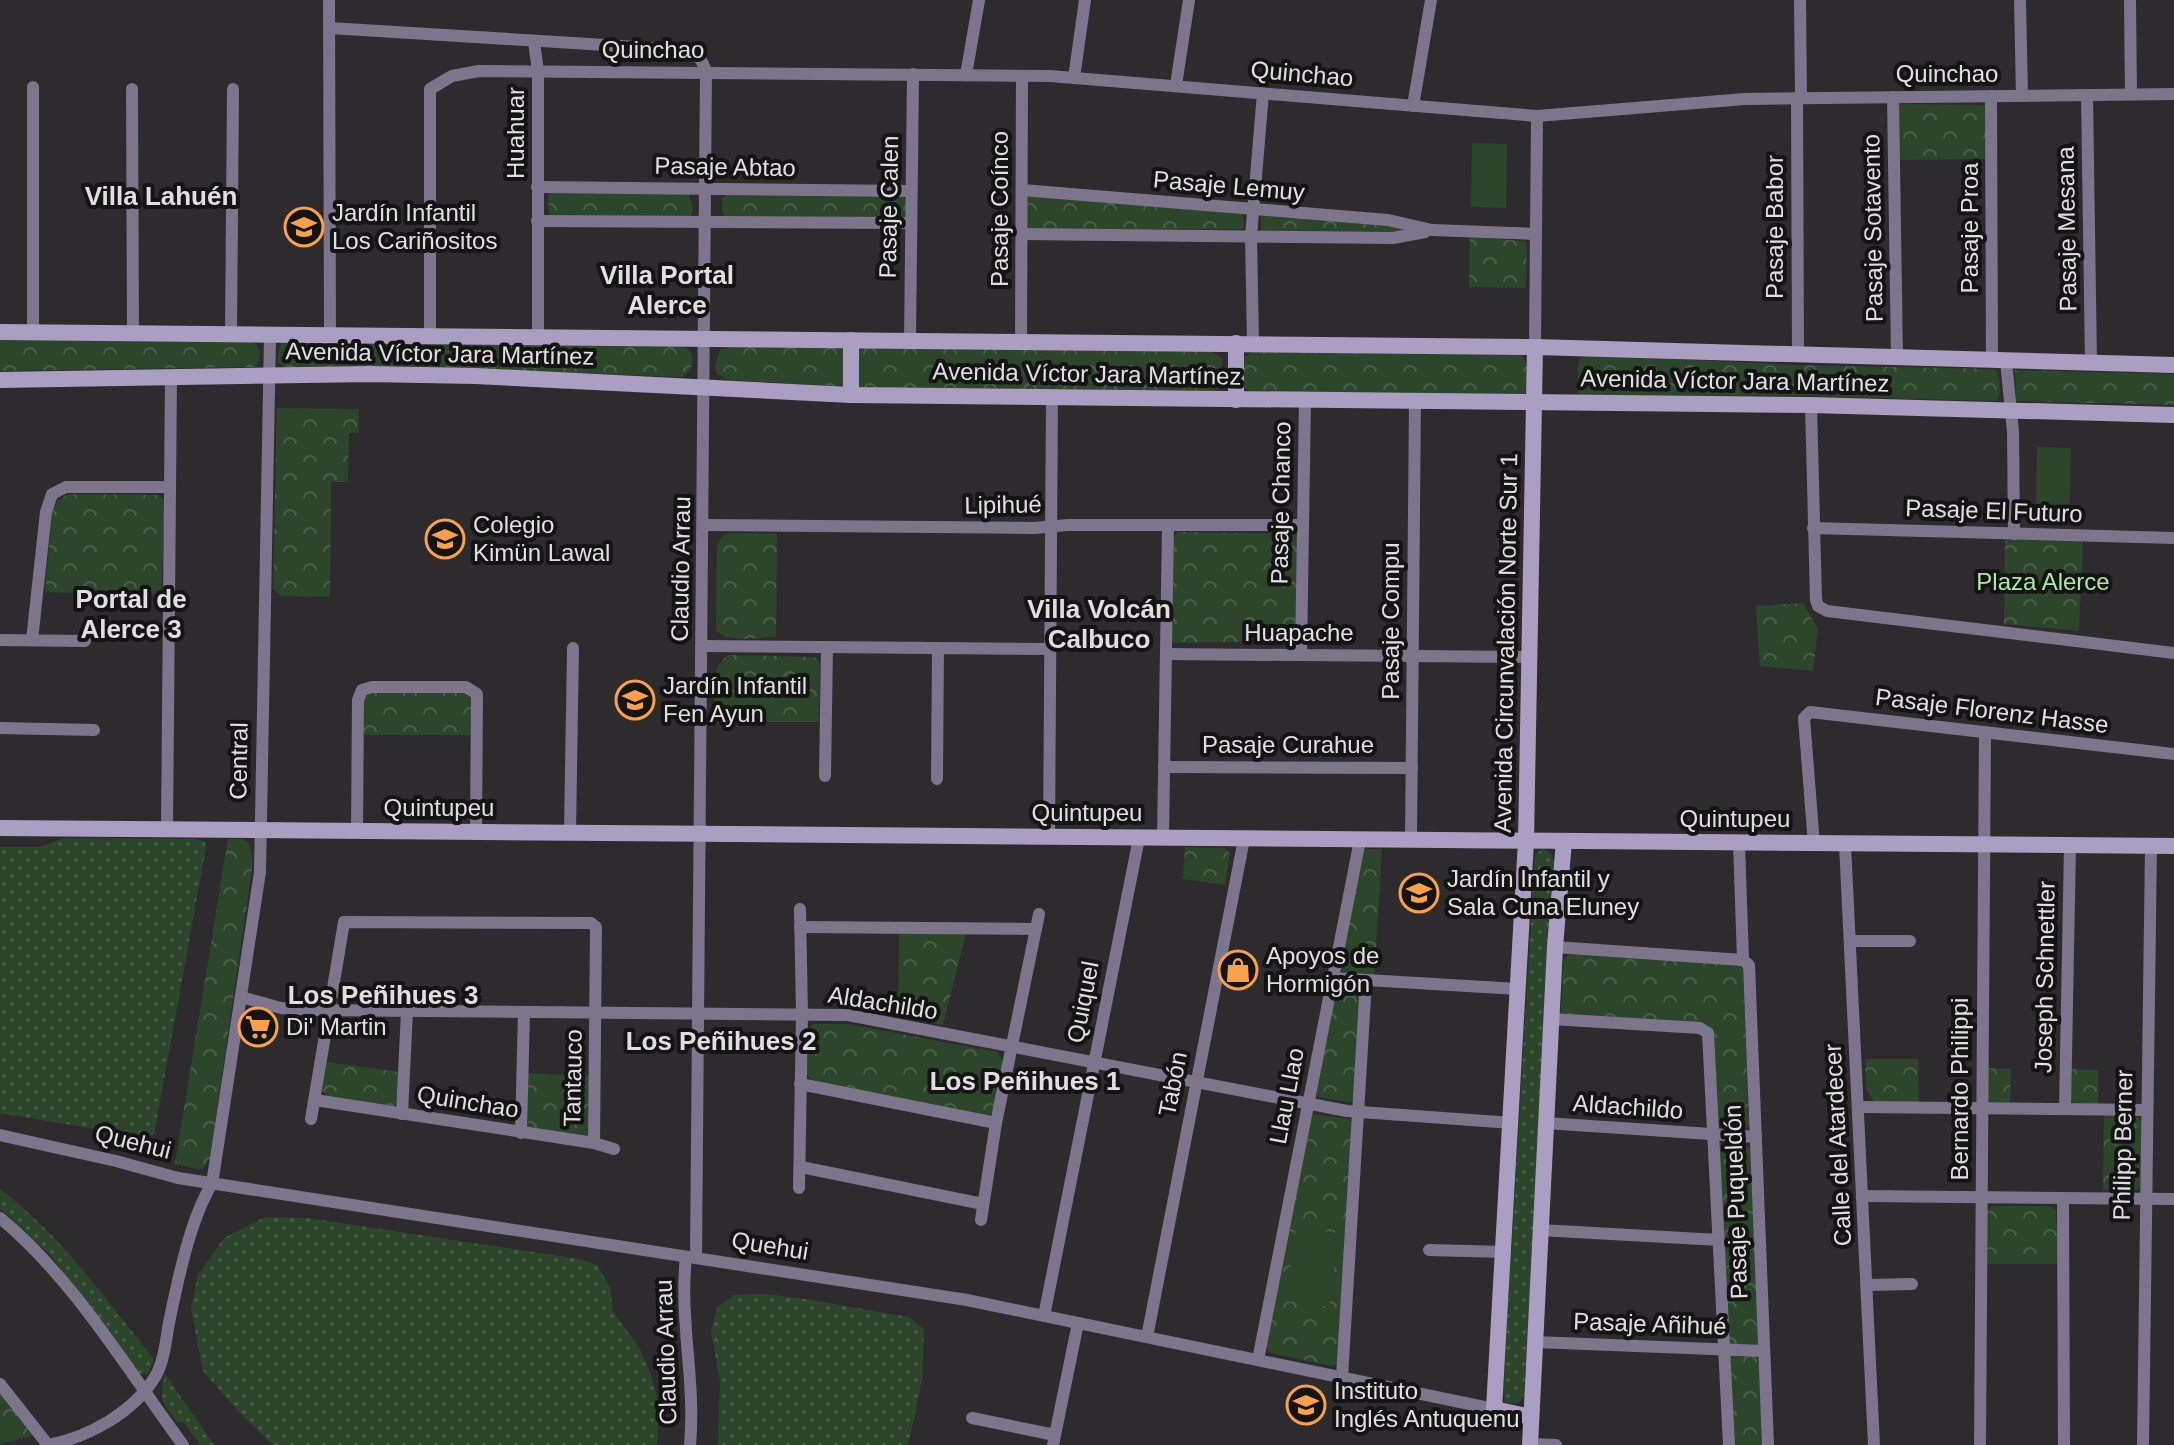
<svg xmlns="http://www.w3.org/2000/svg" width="2174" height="1445" font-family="Helvetica,sans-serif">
  <defs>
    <pattern id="grass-dots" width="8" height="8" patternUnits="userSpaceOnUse" patternTransform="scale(2)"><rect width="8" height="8" fill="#2c452b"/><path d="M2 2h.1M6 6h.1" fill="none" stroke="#4a5f49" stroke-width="1.8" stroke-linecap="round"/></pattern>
    <pattern id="park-crowns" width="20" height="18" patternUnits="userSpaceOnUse" patternTransform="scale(2)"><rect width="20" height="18" fill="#2c452b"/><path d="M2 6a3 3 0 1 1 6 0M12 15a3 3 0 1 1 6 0" fill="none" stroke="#4a5f49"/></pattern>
  </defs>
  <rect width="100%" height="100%" fill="#2e2b2e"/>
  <g fill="url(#grass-dots)">
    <path d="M63 838 196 839 205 842 206 847 154 1135 142 1137 0 1113V847H41Z"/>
    <path d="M1543 849 1551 853 1554 862 1524 1394 1521 1401 1513 1404 1505 1401 1503 1391 1535 854Z"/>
    <path d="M0 1189C62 1236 105 1299 154 1359L148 1375 139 1373 52 1257 0 1208Z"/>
    <path d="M265 1217 307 1218 580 1259 598 1266 610 1288 613 1312 640 1349 651 1375 659 1406 657 1445H273L237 1410 203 1371 191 1308 198 1275 224 1238Z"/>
    <path d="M761 1294 799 1298 909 1317 924 1329 922 1380 908 1445H718L720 1382 711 1331 717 1308 734 1295Z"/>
    <path d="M165 1374 214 1445H200L184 1423 177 1422C161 1401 159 1400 165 1374Z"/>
  </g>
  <g fill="url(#park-crowns)">
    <path d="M1901 104 1986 105 1988 159 1898 160V106Z"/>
    <path d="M550 193 689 194 693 211 689 217 549 215 548 196Z"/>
    <path d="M728 194 900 195 907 200 906 215 901 219 727 218 722 213V198Z"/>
    <path d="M1027 196 1241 213 1244 219 1243 229H1031L1027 226Z"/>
    <path d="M1261 216 1392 224 1410 229 1392 234 1261 232Z"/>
    <path d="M1470 237 1525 241 1527 244 1526 288 1469 287Z"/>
    <path d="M0 339 252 342C262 348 261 356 257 366L254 367 0 371Z"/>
    <path d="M284 342 683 346 689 350C695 361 693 371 682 377L412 366 283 367 277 361 281 343Z"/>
    <path d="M730 347 1212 351 1222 359 1223 383 1217 390 1211 391 855 387 728 380 717 374 715 366 720 350Z"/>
    <path d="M1253 352 1520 354C1530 363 1529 381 1525 394H1521L1250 392 1241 385 1242 358Z"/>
    <path d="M1589 355 1794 365 1995 369C2001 377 2001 392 1998 401L1809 396 1583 395 1578 393V364L1580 359Z"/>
    <path d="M2015 370 2174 374V405L2016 401Z"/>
    <path d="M277 408 359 409V433H349L348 482H331L330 597 282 596 273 589Z"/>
    <path d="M68 494 159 495 165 501 161 595 45 592 52 513 58 501Z"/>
    <path d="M1178 532 1295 534 1298 538 1295 641 1172 643 1173 538Z"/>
    <path d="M730 533 777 534 776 637C759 637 727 644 716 630L717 546 722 537Z"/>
    <path d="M2005 539 2083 540 2079 631 2004 624Z"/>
    <path d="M1803 603 1818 629 1813 671 1760 666 1756 606Z"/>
    <path d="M729 655 815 657 820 664 819 722H715C715 701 708 666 729 655Z"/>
    <path d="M464 691 472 699V735H364V698L370 692Z"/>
    <path d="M228 839H242L249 843 253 862 210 1158 204 1168 197 1169 175 1164Z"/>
    <path d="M1185 847 1225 848 1230 854 1225 885 1183 879Z"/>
    <path d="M1364 849H1382L1374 976 1347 974 1339 970Z"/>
    <path d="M966 933 943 1025 898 1016 899 934Z"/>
    <path d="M1569 954 1743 965 1749 1126 1746 1128 1722 1126 1717 1121 1713 1032 1561 1013 1563 960Z"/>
    <path d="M1335 983 1361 985 1354 1099 1350 1103 1315 1096Z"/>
    <path d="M812 1024H848L997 1052 1003 1061 994 1110 989 1116 812 1081 807 1074 808 1029Z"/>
    <path d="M1865 1059H1918L1919 1103H1875L1866 1089Z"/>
    <path d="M327 1062 400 1072 397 1104 393 1106 328 1097 322 1090Z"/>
    <path d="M1987 1068 2011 1069 2010 1104H1992L1986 1098Z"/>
    <path d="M2069 1069 2098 1070V1106H2077L2069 1098Z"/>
    <path d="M527 1073 591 1076 590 1137 528 1128Z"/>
    <path d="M1311 1114 1345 1118 1353 1123 1338 1363 1332 1366 1270 1353 1266 1347Z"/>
    <path d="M2104 1114 2136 1115 2142 1121 2141 1185 2138 1190H2103Z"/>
    <path d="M1719 1143 1744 1144 1753 1151 1760 1342 1757 1346 1728 1345Z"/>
    <path d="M1992 1206H2049L2056 1210 2058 1264H1985V1212Z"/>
    <path d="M1734 1354H1753L1761 1362 1765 1445H1732L1730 1356Z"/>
    <path d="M0 1390 34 1433 32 1436 0 1444Z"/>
  </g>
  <g fill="#2c452b">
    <path d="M1472 143 1507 144 1506 208 1471 207Z"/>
    <path d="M2037 447 2071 448 2070 512 2036 511Z"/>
    <path d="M1296 1228 1339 1233 1329 1307 1286 1301Z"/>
  </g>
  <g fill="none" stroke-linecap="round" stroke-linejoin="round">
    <g stroke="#7d758c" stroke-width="12">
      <path d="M329 0 330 337"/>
      <path d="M1800 0 1801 98"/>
      <path d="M2020 0 2022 96"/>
      <path d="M2130 0 2131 94"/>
      <path d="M330 28 686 50C698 54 703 61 706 72L696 1258"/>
      <path d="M534 42 538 71V338"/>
      <path d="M966 75 979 0"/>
      <path d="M1074 78 1085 0"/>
      <path d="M1176 85 1189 0"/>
      <path d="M33 87V332"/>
      <path d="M132 89 133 334"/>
      <path d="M2087 95 2091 363"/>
      <path d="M1991 96 1992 360"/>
      <path d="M1893 97 1897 358"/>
      <path d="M1797 98 1798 355"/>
      <path d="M1413 106 1431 0"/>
      <path d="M537 187 911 191"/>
      <path d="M1022 190 1388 220 1432 230 1536 234"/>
      <path d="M537 221 911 223"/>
      <path d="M1022 234 1393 238 1425 232"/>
      <path d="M231 335 233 89"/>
      <path d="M430 337V89L452 76 479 71 1050 76 1537 116 1745 99 2174 94"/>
      <path d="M910 341 913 74"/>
      <path d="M1021 342 1022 76"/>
      <path d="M1253 344 1251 236 1263 93"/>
      <path d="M1535 347 1537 116"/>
      <path d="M2006 361 2013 432 2014 534"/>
      <path d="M1811 405 1816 600 1818 606 1827 611 2174 653"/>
      <path d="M704 525 1034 528 1068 525H1303"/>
      <path d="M1813 528 2174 538"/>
      <path d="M0 640 85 641"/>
      <path d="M32 640 46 512 52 494 66 487H170"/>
      <path d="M702 646 1050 649"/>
      <path d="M1166 654 1528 657"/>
      <path d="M1301 655 1305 400"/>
      <path d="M0 728 94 730"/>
      <path d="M1164 767 1412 768"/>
      <path d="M825 776 827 647"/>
      <path d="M937 779 938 648"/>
      <path d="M167 829 171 378"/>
      <path d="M357 831 358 700 362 690 372 687H466L477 694 476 832"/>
      <path d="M570 833 573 648"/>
      <path d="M1049 837 1052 398"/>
      <path d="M1163 838 1168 525"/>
      <path d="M1411 840 1415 401"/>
      <path d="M1739 843 1743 960"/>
      <path d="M1814 844 1804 718 1810 712 2174 754"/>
      <path d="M1845 844 1874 1445"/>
      <path d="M800 927 1036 929"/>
      <path d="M1850 941H1910"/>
      <path d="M1555 947 1743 960"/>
      <path d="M1743 960 1749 965 1768 1445"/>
      <path d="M1333 978 1518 989"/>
      <path d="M241 997 281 1008 311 1010 848 1015 1347 1111 1512 1123"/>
      <path d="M1551 1019 1700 1028 1708 1033 1729 1445"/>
      <path d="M800 1084 996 1123"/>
      <path d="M315 1100 594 1143 614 1149"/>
      <path d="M1858 1107 2146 1110"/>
      <path d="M2065 1109 2070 846"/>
      <path d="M402 1114 407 1011"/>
      <path d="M311 1119 344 922 591 923 596 927 594 1143"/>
      <path d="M1545 1123 1756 1137"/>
      <path d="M521 1133 524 1012"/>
      <path d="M0 1135 116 1161 178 1178 967 1300 1494 1409"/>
      <path d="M801 1167 983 1204"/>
      <path d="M799 1188 802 1014 800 909"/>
      <path d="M1863 1196 2174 1199"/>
      <path d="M2063 1198 2064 1445"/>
      <path d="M0 1218C74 1279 126 1368 183 1445"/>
      <path d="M981 1220 996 1123 1039 914"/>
      <path d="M1540 1230 1719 1240"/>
      <path d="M1429 1250 1504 1252"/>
      <path d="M686 1257C679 1320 696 1382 690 1445"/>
      <path d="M1867 1285 1912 1284"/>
      <path d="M1044 1316 1139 838"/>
      <path d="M1147 1337 1244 839"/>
      <path d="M1535 1342 1763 1351"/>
      <path d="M1258 1360 1360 840"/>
      <path d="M1342 1377 1366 981"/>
      <path d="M0 1384 48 1445"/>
      <path d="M972 1418 1055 1435"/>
      <path d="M1530 1444 1556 1445"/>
      <path d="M49 1445C88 1437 133 1413 155 1377 165 1361 166 1336 170 1318 178 1279 191 1217 212 1184L260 872 270 336"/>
      <path d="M1053 1445 1078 1323"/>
      <path d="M1980 1445 1985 732"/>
      <path d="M2143 1445 2151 846"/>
    </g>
    <g stroke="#ab9ec3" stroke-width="16">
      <path d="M0 332 1535 347 2174 365"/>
      <path d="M851 340V395"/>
      <path d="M1236 343V400"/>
      <path d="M0 380 369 374 476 376 851 395 1811 405 2174 415"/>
      <path d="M0 828 2174 846"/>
      <path d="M1531 1417 1494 1409 1526 841 1535 347"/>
      <path d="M1530 1445 1555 947 1564 841"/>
    </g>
  </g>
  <defs>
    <symbol id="school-ring" viewBox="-11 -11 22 22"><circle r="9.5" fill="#151415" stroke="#f9a04d" stroke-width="1.5"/><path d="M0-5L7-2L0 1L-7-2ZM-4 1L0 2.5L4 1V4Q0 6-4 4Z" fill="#f9a04d"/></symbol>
    <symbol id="shop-ring" viewBox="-11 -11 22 22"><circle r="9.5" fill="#151415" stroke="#f9a04d" stroke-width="1.5"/><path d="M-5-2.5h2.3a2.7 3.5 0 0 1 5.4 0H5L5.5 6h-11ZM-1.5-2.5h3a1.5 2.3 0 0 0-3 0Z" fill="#f9a04d"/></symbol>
    <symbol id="supermarket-ring" viewBox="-11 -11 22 22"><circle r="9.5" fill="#151415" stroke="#f9a04d" stroke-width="1.5"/><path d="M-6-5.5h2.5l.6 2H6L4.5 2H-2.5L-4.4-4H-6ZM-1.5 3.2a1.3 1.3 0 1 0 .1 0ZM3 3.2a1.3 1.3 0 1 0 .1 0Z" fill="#f9a04d"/></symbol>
  </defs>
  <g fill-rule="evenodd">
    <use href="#school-ring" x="282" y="205" width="44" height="44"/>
    <use href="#school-ring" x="423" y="517" width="44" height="44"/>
    <use href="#school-ring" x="613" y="678" width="44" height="44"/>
    <use href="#school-ring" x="1397" y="871" width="44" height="44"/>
    <use href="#shop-ring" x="1216" y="948" width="44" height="44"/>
    <use href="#supermarket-ring" x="236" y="1005" width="44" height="44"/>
    <use href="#school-ring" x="1284" y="1383" width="44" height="44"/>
  </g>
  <g text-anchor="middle" stroke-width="8" stroke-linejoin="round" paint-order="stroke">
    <g font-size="24" fill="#e0dee0" stroke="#151415">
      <text x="653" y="58">Quinchao</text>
      <text transform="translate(1302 74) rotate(5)" y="8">Quinchao</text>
      <text x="1947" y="82">Quinchao</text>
      <text transform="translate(516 133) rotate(-90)" y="8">Huahuar</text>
      <text transform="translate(725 167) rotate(1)" y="8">Pasaje Abtao</text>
      <text transform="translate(1229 186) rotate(5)" y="8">Pasaje Lemuy</text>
      <text transform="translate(889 207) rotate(-89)" y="8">Pasaje Calen</text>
      <text transform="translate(1000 209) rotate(-90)" y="8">Pasaje Coínco</text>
      <text transform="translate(1775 227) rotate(-90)" y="8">Pasaje Babor</text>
      <text transform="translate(1873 228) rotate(-91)" y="8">Pasaje Sotavento</text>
      <text transform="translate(1970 228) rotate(-90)" y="8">Pasaje Proa</text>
      <text transform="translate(2067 229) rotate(-91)" y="8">Pasaje Mesana</text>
      <text transform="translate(440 354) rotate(1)" y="8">Avenida Víctor Jara Martínez</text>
      <text transform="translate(1087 374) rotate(1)" y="8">Avenida Víctor Jara Martínez</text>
      <text transform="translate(1735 381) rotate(1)" y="8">Avenida Víctor Jara Martínez</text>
      <text transform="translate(1281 503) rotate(-89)" y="8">Pasaje Chanco</text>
      <text transform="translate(1003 505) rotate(-1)" y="8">Lipihué</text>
      <text transform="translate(1994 511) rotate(2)" y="8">Pasaje El Futuro</text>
      <text transform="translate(681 569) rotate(-89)" y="8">Claudio Arrau</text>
      <text transform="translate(1391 621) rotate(-90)" y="8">Pasaje Compu</text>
      <text x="1299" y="641">Huapache</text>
      <text transform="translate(1506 643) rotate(-89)" y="8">Avenida Circunvalación Norte Sur 1</text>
      <text transform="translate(1992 711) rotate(7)" y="8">Pasaje Florenz Hasse</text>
      <text x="1288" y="753">Pasaje Curahue</text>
      <text transform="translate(239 761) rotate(-89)" y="8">Central</text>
      <text x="439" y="816">Quintupeu</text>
      <text x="1087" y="821">Quintupeu</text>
      <text x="1735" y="827">Quintupeu</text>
      <text transform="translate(2045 977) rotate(-89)" y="8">Joseph Schnettler</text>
      <text transform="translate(1083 1002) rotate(-79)" y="8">Quiquel</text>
      <text transform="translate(883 1003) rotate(9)" y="8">Aldachildo</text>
      <text transform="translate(573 1078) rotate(-89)" y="8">Tantauco</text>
      <text transform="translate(1173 1084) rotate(-79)" y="8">Tabón</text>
      <text transform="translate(1960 1089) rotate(-90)" y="8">Bernardo Philippi</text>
      <text transform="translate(1287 1096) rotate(-79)" y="8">Llau Llao</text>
      <text transform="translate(468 1102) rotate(9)" y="8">Quinchao</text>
      <text transform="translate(1628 1107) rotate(4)" y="8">Aldachildo</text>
      <text transform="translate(133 1142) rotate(14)" y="8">Quehui</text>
      <text transform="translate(1838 1145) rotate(-93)" y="8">Calle del Atardecer</text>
      <text transform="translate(2123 1145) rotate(-89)" y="8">Philipp Berner</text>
      <text transform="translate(1736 1202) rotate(-92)" y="8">Pasaje Puqueldón</text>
      <text transform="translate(770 1246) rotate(9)" y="8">Quehui</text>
      <text transform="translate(1650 1324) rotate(2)" y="8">Pasaje Añihué</text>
      <text transform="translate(666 1352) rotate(-92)" y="8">Claudio Arrau</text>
    </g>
    <g font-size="24" fill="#e0dee0" stroke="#151415" text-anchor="start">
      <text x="332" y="221">Jardín Infantil<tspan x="332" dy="28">Los Cariñositos</tspan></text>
      <text x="473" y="533">Colegio<tspan x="473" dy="28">Kimün Lawal</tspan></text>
      <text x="663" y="694">Jardín Infantil<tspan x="663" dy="28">Fen Ayun</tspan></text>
      <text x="1447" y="887">Jardín Infantil y<tspan x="1447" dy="28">Sala Cuna Eluney</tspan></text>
      <text x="1266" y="964">Apoyos de<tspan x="1266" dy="28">Hormigón</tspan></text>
      <text x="286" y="1035">Di' Martin</text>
      <text x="1334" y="1399">Instituto<tspan x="1334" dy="28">Inglés Antuquenu</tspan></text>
    </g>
    <g font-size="24" fill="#aaeaa6" stroke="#151415">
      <text x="2043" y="590">Plaza Alerce</text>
    </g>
    <g font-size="26" font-weight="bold" fill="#e0dee0" stroke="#151415">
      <text x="161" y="205">Villa Lahuén</text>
      <text x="667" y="284">Villa Portal<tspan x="667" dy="30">Alerce</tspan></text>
      <text x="131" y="608">Portal de<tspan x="131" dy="30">Alerce 3</tspan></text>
      <text x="1099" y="618">Villa Volcán<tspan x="1099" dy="30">Calbuco</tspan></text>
      <text x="383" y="1004">Los Peñihues 3</text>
      <text x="721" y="1050">Los Peñihues 2</text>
      <text x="1025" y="1090">Los Peñihues 1</text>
    </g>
  </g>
</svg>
